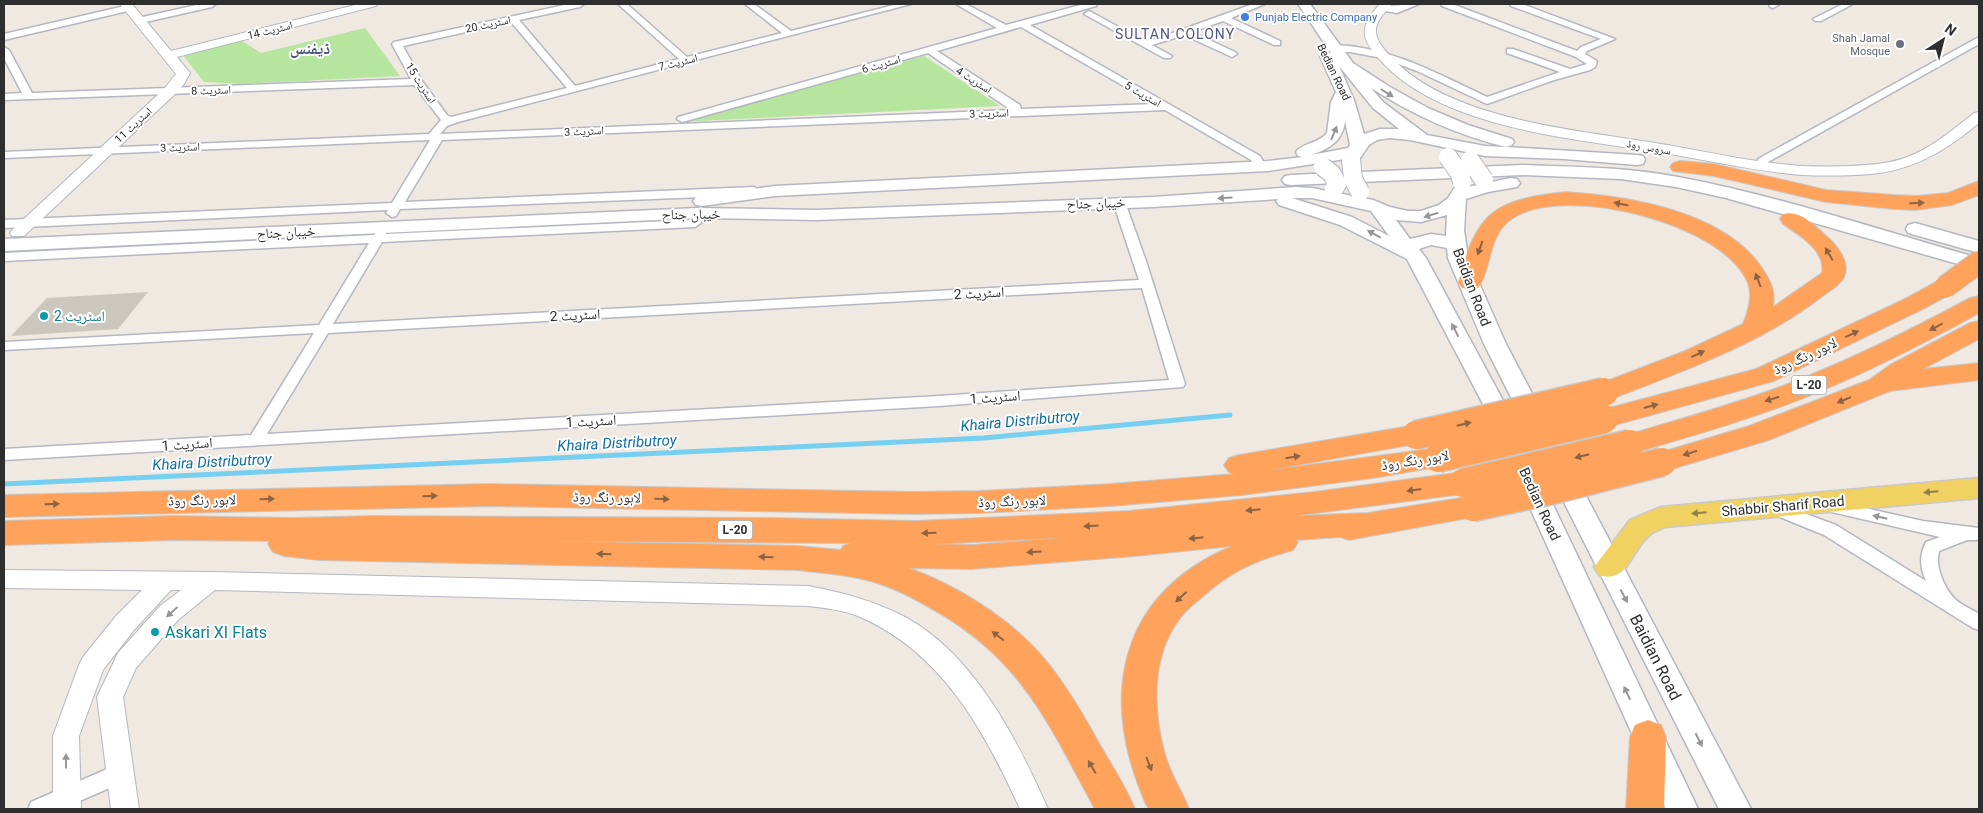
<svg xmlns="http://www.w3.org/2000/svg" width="1983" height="813" font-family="Roboto,'Noto Naskh Arabic',sans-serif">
  <rect width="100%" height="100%" fill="#efe9e1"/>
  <g fill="#b6e59e">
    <path d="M365 28 400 76 241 84 204 82 183 55 242 41 261 53Z"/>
    <path d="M924 56 1000 106 679 122Z"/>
  </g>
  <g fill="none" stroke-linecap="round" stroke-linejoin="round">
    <path stroke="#75cff0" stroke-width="5" d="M4 484 984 438 1230 415"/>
  </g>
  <path fill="#cbc7bf" d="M148 292 118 329 11 336 47 298Z"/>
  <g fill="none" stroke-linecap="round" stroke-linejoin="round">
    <defs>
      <g id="minor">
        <path d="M201 4H216L212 7 141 23 136 20 138 18Z"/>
        <path d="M569 4H584L580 7 519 20 575 86 679 59 618 4H627L687 57 782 33 745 4H754L791 31 898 4H911L458 122 447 126 440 134 1011 110 928 53 686 121 682 122 677 119 678 117 997 28 956 4H966L1006 25 1084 4H1097L1096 6 1030 25 1260 156 1266 167 1264 169H1256L1251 160 1165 110 442 140 405 202 754 187 760 191 754 195 400 209 396 216 392 217 386 213 388 210 4 228V220L392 203 430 140 4 158V152L429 134 441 120 414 85 4 100V94L22 93 4 58V47L9 50 32 93 411 79 392 44 394 42ZM511 22 567 88 451 117 447 115 422 81 403 46ZM1021 27 1155 104 1021 109 1020 105 937 51Z"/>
        <path d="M1253 4H1265L1231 18 1280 41V45H1274L1223 21 1192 32 1235 52 1237 54 1232 57 1184 35 1152 45 1172 56 1170 58H1164L1084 14 1088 11 1091 12 1144 41 1156 39Z"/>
        <path d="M1407 4H1419L1397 13 1380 10 1379 8C1383 4 1397 7 1407 4Z"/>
        <path d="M1441 4H1452L1577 51 1581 47 1601 39 1511 6 1510 4H1522L1615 39 1587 51 1585 54 1597 61 1595 67 1590 70 1554 80 1487 104 1417 71 1382 58 1350 52 1323 51 1318 48C1323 44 1330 45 1336 45 1391 47 1440 75 1487 97L1560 72 1507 53V49H1513L1570 69 1587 64 1576 57 1442 6Z"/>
        <path d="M1769 4H1780L1773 8 1770 7Z"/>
        <path d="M1843 4H1853L1821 21H1815L1813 19Z"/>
        <path d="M129 5 132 6V10L4 40V34Z"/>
        <path d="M1979 37V44L1768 162 1767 168 1763 169 1757 166 1758 159Z"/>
        <path d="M1119 198 1125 202 1146 261 1185 384 1183 387 939 406 4 460V449L251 435 314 333 4 350V342L319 325 369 243 4 261V253L374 235 377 230H385L386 234 690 220 694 210H702L704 213 701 223 695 227 382 242 333 324 1139 280 1113 202ZM1142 288 1169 380 939 396 267 434 328 333Z"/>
        <path d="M1829 500 1923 521 1979 528V540H1967L1939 551C1935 567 1944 588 1955 599 1961 605 1972 609 1979 614V630L1973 628 1824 535 1770 513 1768 509 1770 505 1776 503 1836 525 1926 581C1920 567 1919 556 1926 542L1940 537 1823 510 1821 506 1823 502Z"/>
        <path d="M121 763 128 766 131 773 128 780 61 809H28L31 802Z"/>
      </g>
      <g id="tertiary">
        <path d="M120 4H132L171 51 359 4H378L376 6 177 57 190 73 184 84 174 95 24 236H12L10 233 12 230 164 89 176 74Z"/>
        <path d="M1380 4H1392C1386 12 1377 19 1376 29 1375 41 1385 50 1392 58 1451 121 1580 130 1661 144 1709 152 1755 163 1803 166 1832 167 1861 167 1890 162 1922 156 1949 133 1974 113L1979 112V123C1949 148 1919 167 1880 173 1854 176 1827 176 1801 175 1753 171 1706 160 1659 152 1574 139 1441 128 1381 61 1360 38 1359 27 1380 4Z"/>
        <path d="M4 570 210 572 808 586C842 592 874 601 905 617 974 654 1018 741 1048 809H1020C985 732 942 652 860 617 844 610 825 608 808 606L215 590 178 620 136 668 123 697 139 809H111L97 697 118 653 160 606 181 590H171L134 630 103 670 79 736 81 809H53V736L79 665 83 657 116 616 142 590 4 588Z"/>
      </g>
      <g id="secondary">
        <path d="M1298 4H1310L1353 63 1390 87 1428 108 1468 125 1512 139 1514 142 1512 145 1506 147 1637 155 1643 156 1645 160 1643 164 1637 165 1564 159 1485 156 1410 140 1390 138 1377 140 1369 145 1358 161 1352 162 1345 159 1268 171 775 196 702 206 696 205 693 201 696 197 702 196 775 186 1268 161 1303 157 1298 156 1296 152C1302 143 1318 144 1327 133L1331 102 1336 92 1320 56 1322 53H1331ZM1339 66 1373 108 1399 129H1380L1364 134 1354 100ZM1371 88C1413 115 1457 135 1506 147L1485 146 1427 135 1383 102ZM1345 121 1350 145 1348 148 1311 155C1329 149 1343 141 1345 121Z"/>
        <path d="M1522 165C1574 167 1626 167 1678 177 1780 196 1879 230 1979 258V270L1726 198 1676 187 1621 179 1522 175 1291 185 1285 184 1282 180 1285 176 1291 175Z"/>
        <path d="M1511 178 1517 179 1520 183 1517 187 1488 192 1466 199 1464 230 1468 258 1506 344 1751 809H1719L1484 344 1448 258 1447 248 1431 245 1419 249 1426 258 1506 406 1698 809H1666L1484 406 1407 259 1340 225 1279 205 1276 201 1278 199 1153 207 816 220 698 218 4 251V239L698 208 816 210 1153 197 1296 187 1312 188 1373 200 1390 207 1408 211H1421L1439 205 1448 198 1455 187H1467ZM1292 198H1312L1371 211 1389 236 1352 217ZM1447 215 1446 236 1431 234 1410 239 1396 220 1421 222Z"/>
        <path d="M1915 223 1979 241V253L1908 233 1906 229 1908 225Z"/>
      </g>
      <path id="primary" d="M1979 478V498L1665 527C1661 529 1655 531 1651 534 1631 548 1629 585 1599 575L1594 567 1630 520 1661 507Z"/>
      <g id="motorway">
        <path d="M1680 161 1714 164 1826 190 1894 195 1916 196 1948 193 1979 181V195L1952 205 1916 210 1894 209 1826 202 1714 176 1673 171 1670 167 1673 163Z"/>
        <path d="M1565 192C1628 196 1724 211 1762 268 1771 282 1776 291 1773 307L1822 273C1826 250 1799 235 1783 224L1780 219 1783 214C1800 210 1813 224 1825 235 1836 244 1851 262 1844 277 1841 284 1831 290 1824 295 1763 343 1686 370 1614 398L1604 401 1594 398 1590 392 1594 386 1685 351 1743 324C1748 312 1753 296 1748 283 1724 223 1565 184 1513 218 1487 234 1493 267 1478 288L1470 290 1462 288 1458 283C1477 212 1493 200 1565 192Z"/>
        <path d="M1945 280 1954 282 1957 287 1954 292 1923 309 1774 381 1604 428 1594 426 1590 419 1594 412 1756 369 1905 299 1936 282Z"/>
        <path d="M1979 296V313C1921 345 1862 375 1801 399 1745 421 1687 437 1630 454L1620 451 1616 444 1620 437C1674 421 1728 406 1780 387 1846 362 1909 331 1970 298Z"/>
        <path d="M1979 321V339L1923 369 1979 363V380L1890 391 1769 440 1662 472 1652 469 1647 462 1652 455 1749 426 1869 380 1890 365 1970 323Z"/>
        <path d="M1416 425 1426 428 1430 435 1426 442 1270 470 1438 448 1448 451 1452 458 1448 465 1373 478 1242 495 1111 506 980 513 914 514 490 506 4 517V495L490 484 914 492 980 491 1111 484 1234 474 1229 472 1224 465 1229 458 1239 455Z"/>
        <path d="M1463 472 1473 475 1478 483 1473 491 1463 494 1293 516 1368 513 1473 496 1484 499 1488 507 1484 515 1349 540 1341 537 1296 540 1298 542 1293 550C1281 554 1268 557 1257 562 1236 570 1219 582 1202 597 1194 604 1184 611 1178 621 1151 658 1153 712 1165 754 1170 774 1182 790 1189 809H1149L1146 804C1099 698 1117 595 1232 546L1135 556 972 569 909 568C957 586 1007 616 1042 656 1065 683 1083 714 1100 745 1112 766 1126 787 1135 809H1095C1048 723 1022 659 932 609 910 596 887 584 862 579 841 574 819 573 798 570L319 560 284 556 273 552 268 544 270 541 174 540 4 545V521L174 516 292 518 371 516 772 518 917 521 1129 511 1314 492ZM1060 538 972 545 931 544ZM544 541 852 543 843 546 841 550 798 546Z"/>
        <path d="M1648 720 1661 725 1666 737 1664 809H1626L1630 737 1635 725Z"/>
      </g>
    </defs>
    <use href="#minor" stroke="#b4b7c1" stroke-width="3"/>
    <use href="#tertiary" stroke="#b4b7c1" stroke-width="2"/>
    <use href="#secondary" stroke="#b4b7c1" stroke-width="3"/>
    <use href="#primary" stroke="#c9c9c9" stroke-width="3"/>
    <use href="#motorway" stroke="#c9c9c9" stroke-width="2"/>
    <use href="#minor" fill="#fff" fill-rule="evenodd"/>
    <use href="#tertiary" fill="#fff" fill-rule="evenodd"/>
    <use href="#secondary" fill="#fff" fill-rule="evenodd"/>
    <use href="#primary" fill="#f2d163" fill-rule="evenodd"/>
    <use href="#motorway" fill="#ffa35c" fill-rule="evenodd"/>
    <defs>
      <g id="secondary-bridge">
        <path d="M1448 157 1460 174 1462 182"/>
        <path d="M1351 160 1353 179 1360 192"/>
        <path d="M1470 160 1484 180"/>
        <path d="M1323 167 1332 174 1337 184 1334 189"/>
      </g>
      <path id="motorway-bridge-far1" d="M1945 287 1979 262"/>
      <g id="motorway-bridge">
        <path d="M1416 435 1604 392"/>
        <path d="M1438 458 1604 419"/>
        <path d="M1463 483 1630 444"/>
        <path d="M1473 507 1552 490 1662 462"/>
      </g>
    </defs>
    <use href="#secondary-bridge" stroke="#b4b7c1" stroke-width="20" stroke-linecap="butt"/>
    <use href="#motorway-bridge-far1" stroke="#c9c9c9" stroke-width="24" stroke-linecap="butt"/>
    <use href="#motorway-bridge" stroke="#c9c9c9" stroke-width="31" stroke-linecap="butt"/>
    <use href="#secondary-bridge" stroke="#fff" stroke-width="18"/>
    <use href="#motorway-bridge-far1" stroke="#ffa35c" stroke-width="22"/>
    <use href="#motorway-bridge" stroke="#ffa35c" stroke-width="28"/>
  </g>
  <defs><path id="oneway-solid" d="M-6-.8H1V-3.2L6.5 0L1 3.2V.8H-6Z" transform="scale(1.25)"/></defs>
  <g fill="#969696">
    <use href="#oneway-solid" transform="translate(1387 93) rotate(32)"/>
    <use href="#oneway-solid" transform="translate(1334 133) rotate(-67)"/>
    <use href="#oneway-solid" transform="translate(1225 198) rotate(177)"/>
    <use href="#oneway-solid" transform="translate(1431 215) rotate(163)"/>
    <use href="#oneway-solid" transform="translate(1374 234) rotate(-151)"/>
    <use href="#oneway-solid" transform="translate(1455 330) rotate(-117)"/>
    <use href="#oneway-solid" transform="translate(1880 517) rotate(-167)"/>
    <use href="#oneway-solid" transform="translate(1624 596) rotate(62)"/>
    <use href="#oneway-solid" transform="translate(172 612) rotate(138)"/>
    <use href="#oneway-solid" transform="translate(1627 693) rotate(-115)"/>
    <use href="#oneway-solid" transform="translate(1699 740) rotate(63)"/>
    <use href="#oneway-solid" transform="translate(66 761) rotate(-90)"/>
  </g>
  <g fill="#8c6343">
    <use href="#oneway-solid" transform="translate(1917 203) rotate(-1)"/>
    <use href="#oneway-solid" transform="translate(1621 204) rotate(-168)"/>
    <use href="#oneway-solid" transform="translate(1480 248) rotate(109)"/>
    <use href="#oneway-solid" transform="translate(1829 254) rotate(-120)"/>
    <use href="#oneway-solid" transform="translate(1758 280) rotate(-111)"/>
    <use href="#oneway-solid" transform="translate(1936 327) rotate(152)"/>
    <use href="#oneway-solid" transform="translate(1852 334) rotate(-25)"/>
    <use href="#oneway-solid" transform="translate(1698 354) rotate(-25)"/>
    <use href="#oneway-solid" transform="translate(1772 399) rotate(162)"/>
    <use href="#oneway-solid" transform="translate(1844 400) rotate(158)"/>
    <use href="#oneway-solid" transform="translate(1651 406) rotate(-15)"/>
    <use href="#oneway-solid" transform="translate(1464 424) rotate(-13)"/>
    <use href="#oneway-solid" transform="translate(1690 453) rotate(163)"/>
    <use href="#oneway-solid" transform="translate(1582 456) rotate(166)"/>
    <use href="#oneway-solid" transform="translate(1293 457) rotate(-9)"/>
    <use href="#oneway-solid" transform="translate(1414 490) rotate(172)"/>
    <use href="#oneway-solid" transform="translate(430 496) rotate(-1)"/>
    <use href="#oneway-solid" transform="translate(267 499) rotate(-1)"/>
    <use href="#oneway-solid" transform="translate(662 499) rotate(1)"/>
    <use href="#oneway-solid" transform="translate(52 504) rotate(-2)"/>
    <use href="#oneway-solid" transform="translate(1253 510) rotate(174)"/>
    <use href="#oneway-solid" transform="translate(1091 526) rotate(176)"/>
    <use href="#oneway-solid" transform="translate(929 533) rotate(178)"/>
    <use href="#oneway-solid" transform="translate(1196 538) rotate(174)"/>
    <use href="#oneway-solid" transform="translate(1034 552) rotate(176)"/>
    <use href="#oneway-solid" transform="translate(604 554) rotate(-179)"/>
    <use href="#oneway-solid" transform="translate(766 557) rotate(-179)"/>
    <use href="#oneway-solid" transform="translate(1181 597) rotate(137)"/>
    <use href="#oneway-solid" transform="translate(998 636) rotate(-143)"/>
    <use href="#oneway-solid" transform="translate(1149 764) rotate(69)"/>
    <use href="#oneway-solid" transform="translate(1092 767) rotate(-120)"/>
  </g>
  <g fill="#908048">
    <use href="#oneway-solid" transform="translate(1931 492) rotate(175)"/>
    <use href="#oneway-solid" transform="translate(1699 513) rotate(175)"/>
  </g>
  <circle fill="#3f7fe0" stroke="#fff" stroke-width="2" cx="1245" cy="17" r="5"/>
  <circle fill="#6b7280" stroke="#fff" stroke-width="2" cx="1900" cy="44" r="5"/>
  <g fill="#0f9aa8" stroke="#fff" stroke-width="2">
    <circle cx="44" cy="316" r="5"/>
    <circle cx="155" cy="632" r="5"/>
  </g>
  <g text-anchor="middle" stroke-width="4" stroke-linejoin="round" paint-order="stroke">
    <g font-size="11" fill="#366cbe" stroke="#fff" text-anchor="start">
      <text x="1255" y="21">Punjab Electric Company</text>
    </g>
    <g font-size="11" fill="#2e2e2e" stroke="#fff">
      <text transform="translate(488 24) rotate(-12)" y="4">اسٹریٹ 20</text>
      <text transform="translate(270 30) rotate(-14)" y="4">اسٹریٹ 14</text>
      <text transform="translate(678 62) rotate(-14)" y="4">اسٹریٹ 7</text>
      <text transform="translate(881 64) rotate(-16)" y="4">اسٹریٹ 6</text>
      <text transform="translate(1334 72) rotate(64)" y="4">Bedian Road</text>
      <text transform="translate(974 80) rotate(33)" y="4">اسٹریٹ 4</text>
      <text transform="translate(421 83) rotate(57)" y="4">اسٹریٹ 15</text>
      <text transform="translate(211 90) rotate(-2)" y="4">اسٹریٹ 8</text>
      <text transform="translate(1143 94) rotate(30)" y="4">اسٹریٹ 5</text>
      <text transform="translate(989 113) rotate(-2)" y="4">اسٹریٹ 3</text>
      <text transform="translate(133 125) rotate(-43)" y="4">اسٹریٹ 11</text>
      <text transform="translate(584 131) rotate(-3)" y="4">اسٹریٹ 3</text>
      <text transform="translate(180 147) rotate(-2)" y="4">اسٹریٹ 3</text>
      <text transform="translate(1649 147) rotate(10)" y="4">سروس روڈ</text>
    </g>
    <g font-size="11" fill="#5b616d" stroke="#fff" text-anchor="end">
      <text x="1890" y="42">Shah Jamal<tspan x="1890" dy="13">Mosque</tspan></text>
    </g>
    <g fill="#fff" stroke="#6d6d6d" stroke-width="1">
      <rect x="1791.5" y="375.5" width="35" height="19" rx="4"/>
      <rect x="717.5" y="520.5" width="35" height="19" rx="4"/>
    </g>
    <g font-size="12" font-weight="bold" fill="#2e2e2e">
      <text x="1809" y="389">L-20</text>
      <text x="735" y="534">L-20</text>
    </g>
    <g font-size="14" letter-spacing="1" fill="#4d5680" stroke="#fff">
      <text x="1175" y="39">SULTAN COLONY</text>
    </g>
    <g font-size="14" fill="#2e2e2e" stroke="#fff">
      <text transform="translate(1096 203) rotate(-2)" y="5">خیبان جناح</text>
      <text transform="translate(691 214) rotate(-1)" y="5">خیبان جناح</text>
      <text transform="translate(286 232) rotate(-3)" y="5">خیبان جناح</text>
      <text transform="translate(1472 287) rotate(69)" y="5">Baidian Road</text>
      <text transform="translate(979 293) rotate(-3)" y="5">اسٹریٹ 2</text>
      <text transform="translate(575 315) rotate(-3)" y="5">اسٹریٹ 2</text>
      <text transform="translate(1805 356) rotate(-25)" y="5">لاہور رنگ روڈ</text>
      <text transform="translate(995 397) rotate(-4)" y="5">اسٹریٹ 1</text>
      <text transform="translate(591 421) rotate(-3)" y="5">اسٹریٹ 1</text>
      <text transform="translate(187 444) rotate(-4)" y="5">اسٹریٹ 1</text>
      <text transform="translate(1415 460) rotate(-9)" y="5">لاہور رنگ روڈ</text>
      <text transform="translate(607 497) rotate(1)" y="5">لاہور رنگ روڈ</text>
      <text transform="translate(202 500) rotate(-1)" y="5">لاہور رنگ روڈ</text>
      <text transform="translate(1012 501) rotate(-2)" y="5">لاہور رنگ روڈ</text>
      <text transform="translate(1540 504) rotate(65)" y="5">Bedian Road</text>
      <text transform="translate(1783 506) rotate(-5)" y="5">Shabbir Sharif Road</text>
    </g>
    <g font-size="14" fill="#0d838f" stroke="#fff" text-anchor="start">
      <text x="54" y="321">اسٹریٹ 2</text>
    </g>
    <g font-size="15" font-style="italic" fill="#0d6fa3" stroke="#fff">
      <text transform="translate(1020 421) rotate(-5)" y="5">Khaira Distributroy</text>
      <text transform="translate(617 443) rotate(-3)" y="5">Khaira Distributroy</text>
      <text transform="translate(212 462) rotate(-3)" y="5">Khaira Distributroy</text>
    </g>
    <g font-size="16" font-weight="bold" fill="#4d5680" stroke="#fff">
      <text x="310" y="54">ڈیفنس</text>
    </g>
    <g font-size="16" fill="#0d838f" stroke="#fff" text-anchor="start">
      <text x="165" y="638">Askari XI Flats</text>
    </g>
    <g font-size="16" fill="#2e2e2e" stroke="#fff">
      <text transform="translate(1656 657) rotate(63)" y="6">Baidian Road</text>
    </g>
  </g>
  <rect width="1983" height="813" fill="none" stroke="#2e2e2e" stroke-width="10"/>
  <g transform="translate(1943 40) rotate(36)" stroke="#ffffff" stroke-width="4" paint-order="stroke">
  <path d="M0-4L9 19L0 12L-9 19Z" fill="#2e2e2e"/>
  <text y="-8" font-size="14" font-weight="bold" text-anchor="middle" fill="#2e2e2e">N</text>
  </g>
</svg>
